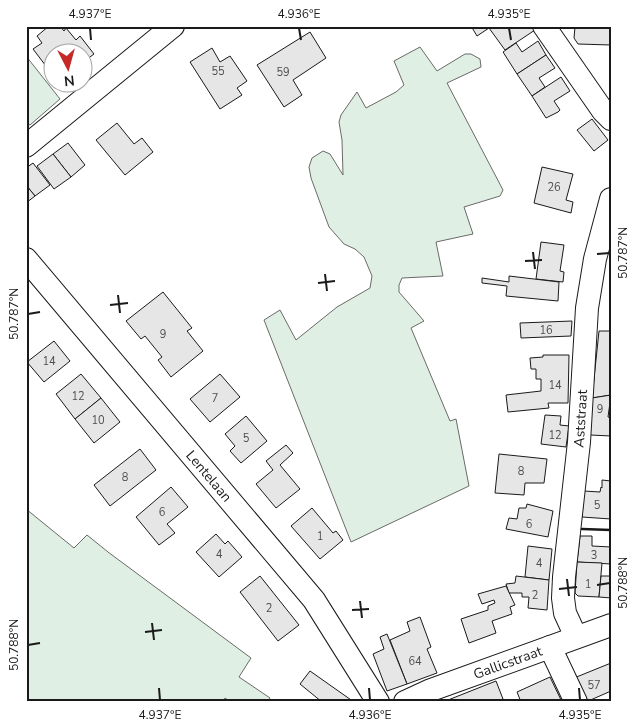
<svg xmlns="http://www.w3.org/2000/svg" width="637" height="728" font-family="'Nunito Sans',sans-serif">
  <rect width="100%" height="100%" fill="#fff"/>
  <g fill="#e0efe3" stroke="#6a6a6a">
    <path d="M420 47 437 71 465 54H471L480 59 481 67 447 83 503 190 500 196 464 207 473 234 436 242 443 276 402 278 399 285V292L424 321 411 328 450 421 456 419 469 486 351 542 264 320 280 310 296 340 337 307 370 288 372 276 364 257 355 249 344 244 329 227 311 178 309 167 312 158 323 151 330 154 343 175 342 140 339 122 341 115 357 92 366 108 396 92 404 85 394 61Z"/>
    <path d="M26 56 60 99 30 125 26 123Z"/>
    <path d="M26 509 74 548 87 535 108 552 251 658 239 677 270 698 267 702H231L225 698 222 702H26Z"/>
  </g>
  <g fill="#e6e6e6" stroke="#1a1a1a">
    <path d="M49 26H60L64 31 66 28 76 40 80 36 94 54 82 63V52H52V74L33 49 42 43 37 36Z"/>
    <path d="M471 26H492L477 36Z"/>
    <path d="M492 26H533L535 30 505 50 489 28Z"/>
    <path d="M575 27 611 28V45L578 44 574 38Z"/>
    <path d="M310 32 326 58 293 80 302 95 284 107 257 65Z"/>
    <path d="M538 41 546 55 517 74 503 52 516 43 522 52Z"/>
    <path d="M212 48 220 62 230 56 247 81 237 88 242 95 220 109 190 62Z"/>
    <path d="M546 55 555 68 539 78 545 87 532 96 517 74Z"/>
    <path d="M561 77 570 91 554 101 560 110 558 112 546 118 532 96Z"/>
    <path d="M592 119 608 140 594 151 577 130Z"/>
    <path d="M117 123 134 144 142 138 153 152 125 175 96 140Z"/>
    <path d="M68 143 85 165 71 177 53 154Z"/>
    <path d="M53 154 71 177 54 189 37 166Z"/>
    <path d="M33 163 50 185 35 196 26 185V168Z"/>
    <path d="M542 167 573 174 566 200 573 202 571 213 534 203Z"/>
    <path d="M26 185 35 196 26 203Z"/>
    <path d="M541 242 564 245 560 271 564 272 563 282 536 279Z"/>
    <path d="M509 276 559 282 558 301 506 296 507 286 482 283V278L509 282Z"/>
    <path d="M163 292 192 328 187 331 203 351 171 377 158 360 162 357 145 336 141 339 126 321Z"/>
    <path d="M572 321 571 336 521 338 520 323Z"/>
    <path d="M599 331H611V395L592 398Z"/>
    <path d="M54 341 70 361 44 382 27 362Z"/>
    <path d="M543 355H569L568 403H548L549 408 508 412 506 395 541 391V379H536V369H531L530 358 543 357Z"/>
    <path d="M81 374 101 398 75 419 56 394Z"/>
    <path d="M220 374 240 397 210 422 190 399Z"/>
    <path d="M611 395 608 417 611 418V436L590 435 592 398Z"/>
    <path d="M101 398 120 422 94 443 75 419Z"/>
    <path d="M545 415 561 416 560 425 569 426 566 447 541 444Z"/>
    <path d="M246 416 267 441 241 463 230 451 235 446 225 434Z"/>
    <path d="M286 445 293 453 280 465 300 489 276 508 256 484 273 470 266 461Z"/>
    <path d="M140 449 156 470 110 506 94 485Z"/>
    <path d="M499 454 547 459 544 483H525L524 495 495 493Z"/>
    <path d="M602 480 611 481V519L582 517 584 491 600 492 601 487 602 488Z"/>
    <path d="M171 487 188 507 167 524 175 533 159 545 136 517Z"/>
    <path d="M527 504 553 511 548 537 506 529 509 518 517 519 519 508H526Z"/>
    <path d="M312 508 333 533 336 531 343 540 320 559 291 526Z"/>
    <path d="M216 534 225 544 228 541 242 557 219 577 196 552Z"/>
    <path d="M580 536H592V546L611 547V564L577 562Z"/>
    <path d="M528 546 552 549 549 580 525 577Z"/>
    <path d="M577 562 602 563 599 597 578 596 575 593Z"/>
    <path d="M260 576 299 625 278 641 240 592Z"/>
    <path d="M516 576 549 580 547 610 528 608 529 597H522V593H509L506 584 515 583Z"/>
    <path d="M601 576H611V598L599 597Z"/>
    <path d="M506 586 515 605 510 607 512 614 492 621 496 633 469 643 461 619 488 610V606L495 603 494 600 482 604 478 594Z"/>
    <path d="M420 617 431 647 427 649 437 673 407 684 390 640 410 631 407 622Z"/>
    <path d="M387 634 407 684 387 691 373 654 384 649 380 637Z"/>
    <path d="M611 663V691L586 702 574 678Z"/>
    <path d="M310 671 354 702H322L300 684Z"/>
    <path d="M550 677 562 702H521L517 692Z"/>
    <path d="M496 681 503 699 497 702H448V700Z"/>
  </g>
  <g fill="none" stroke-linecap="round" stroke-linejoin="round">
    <defs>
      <g id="minor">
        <path d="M544 26 603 111 611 119"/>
        <path d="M26 146 173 26"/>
        <path id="s1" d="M26 259 314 600 378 702"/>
        <path id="s2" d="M576 637 565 613 563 598 564 577 579 442 587 308 595 259 611 199"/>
        <path d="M550 647 576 702"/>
        <path id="s3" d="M405 702 431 690 611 625"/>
      </g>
    </defs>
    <use href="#minor" stroke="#1a1a1a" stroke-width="24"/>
    <use href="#minor" stroke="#fff" stroke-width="22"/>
    <path stroke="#1a1a1a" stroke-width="2.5" d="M582 529 611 530"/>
  </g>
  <path fill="none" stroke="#1a1a1a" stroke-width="2" d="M90 28 91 40M299 28 301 40M509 28 511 40M533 252 535 269M597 254 610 253M525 261 542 260M325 274 327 291M318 283 335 281M118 295 120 313M110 305 128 303M28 314 40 312M567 579 569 596M597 585 610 583M559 589 577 587M360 601 362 618M352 610 369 609M152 623 154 640M145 632 162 630M28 645 40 643M159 688 160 700M369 688 370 700M579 688 580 700"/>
  <g text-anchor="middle" stroke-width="4" stroke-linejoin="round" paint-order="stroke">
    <g font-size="11" fill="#4d4d4d">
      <text x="218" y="75">55</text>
      <text x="283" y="76">59</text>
      <text x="554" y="191">26</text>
      <text x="546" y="334">16</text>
      <text x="163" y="338">9</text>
      <text x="49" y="365">14</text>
      <text x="555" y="389">14</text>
      <text x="78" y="400">12</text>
      <text x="215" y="402">7</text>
      <text x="600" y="413">9</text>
      <text x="98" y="424">10</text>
      <text x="555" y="439">12</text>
      <text x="246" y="442">5</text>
      <text x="521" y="475">8</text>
      <text x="125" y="481">8</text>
      <text x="597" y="509">5</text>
      <text x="162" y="516">6</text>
      <text x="529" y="528">6</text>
      <text x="320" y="540">1</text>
      <text x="219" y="558">4</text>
      <text x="594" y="559">3</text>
      <text x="539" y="567">4</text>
      <text x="588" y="588">1</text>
      <text x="535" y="599">2</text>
      <text x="269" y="612">2</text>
      <text x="415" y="665">64</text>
      <text x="594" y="689">57</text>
    </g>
    <g font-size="14" fill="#1a1a1a" stroke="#fff">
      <text dy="5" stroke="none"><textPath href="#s2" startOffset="222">Aststraat</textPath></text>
      <text dy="5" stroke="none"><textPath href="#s1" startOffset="284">Lentelaan</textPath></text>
      <text dy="5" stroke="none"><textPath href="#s3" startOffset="110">Gallicstraat</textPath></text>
    </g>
  </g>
  <rect width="637" height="728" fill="none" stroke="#ffffff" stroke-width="55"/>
  <g transform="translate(68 68) rotate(174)"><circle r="24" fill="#ffffff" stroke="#a3a3a3"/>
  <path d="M0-4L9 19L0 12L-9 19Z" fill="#c62828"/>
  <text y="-8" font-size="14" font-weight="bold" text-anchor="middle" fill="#1a1a1a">N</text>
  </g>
  <rect x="28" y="28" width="582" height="672" fill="none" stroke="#1a1a1a" stroke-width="2"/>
  <g font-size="12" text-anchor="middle" fill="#1a1a1a">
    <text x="90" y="18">4.937°E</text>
    <text x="299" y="18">4.936°E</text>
    <text x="509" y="18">4.935°E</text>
    <text transform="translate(623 253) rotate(-90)" y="4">50.787°N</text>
    <text transform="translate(14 314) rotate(-90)" y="4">50.787°N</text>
    <text transform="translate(623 583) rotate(-90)" y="4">50.788°N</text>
    <text transform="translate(14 645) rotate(-90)" y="4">50.788°N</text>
    <text x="160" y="719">4.937°E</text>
    <text x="370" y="719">4.936°E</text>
    <text x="580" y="719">4.935°E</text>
  </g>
</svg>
